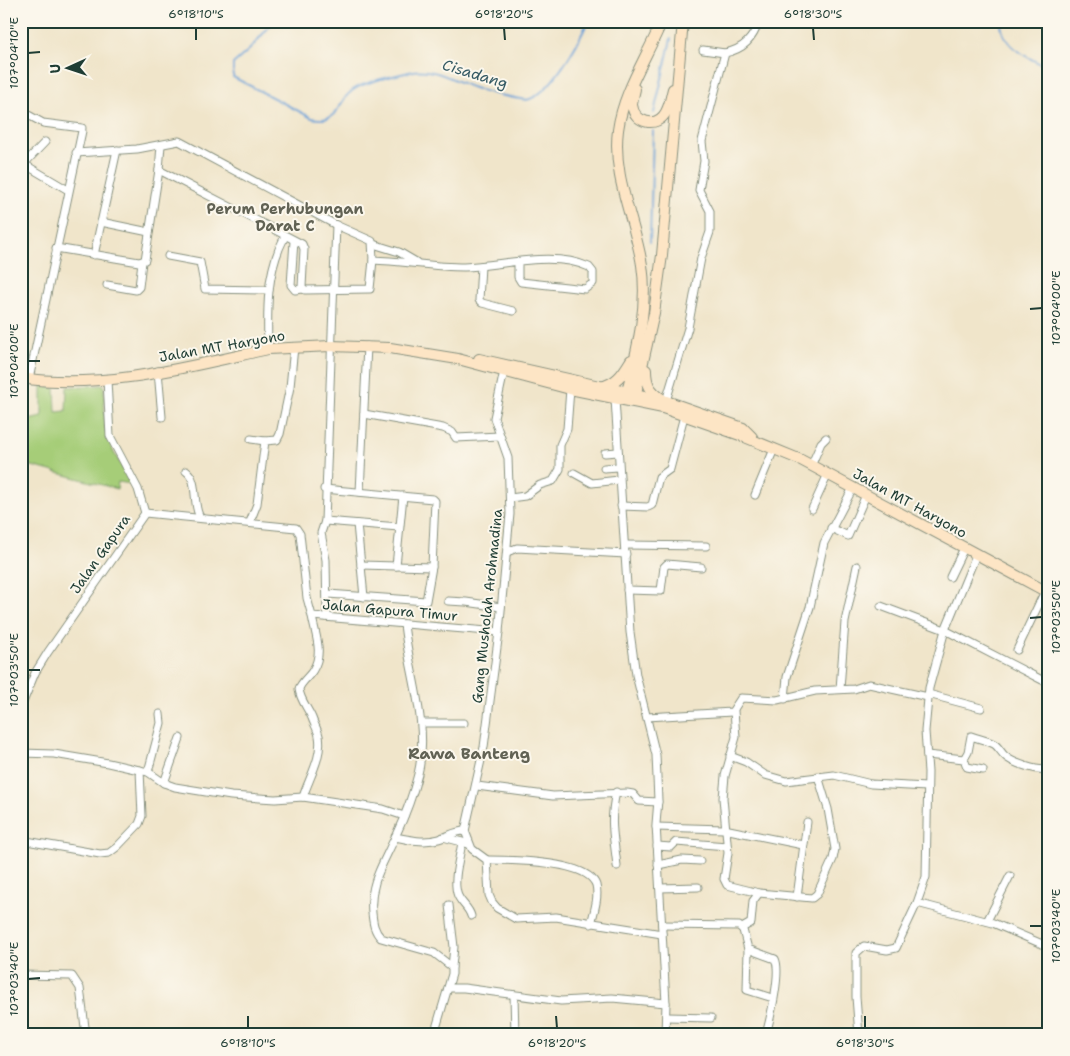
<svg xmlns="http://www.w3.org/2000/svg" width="1070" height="1056" font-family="'Shantell Sans',sans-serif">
  <rect width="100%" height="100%" fill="#fbf7ec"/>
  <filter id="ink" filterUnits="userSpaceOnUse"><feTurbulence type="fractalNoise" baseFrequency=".02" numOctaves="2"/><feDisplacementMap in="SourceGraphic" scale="10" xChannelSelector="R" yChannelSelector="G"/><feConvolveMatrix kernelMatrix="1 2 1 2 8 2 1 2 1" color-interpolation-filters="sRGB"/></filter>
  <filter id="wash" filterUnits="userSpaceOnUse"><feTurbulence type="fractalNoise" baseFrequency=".0096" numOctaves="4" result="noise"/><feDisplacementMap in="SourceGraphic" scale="20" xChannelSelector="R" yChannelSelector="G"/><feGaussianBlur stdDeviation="1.12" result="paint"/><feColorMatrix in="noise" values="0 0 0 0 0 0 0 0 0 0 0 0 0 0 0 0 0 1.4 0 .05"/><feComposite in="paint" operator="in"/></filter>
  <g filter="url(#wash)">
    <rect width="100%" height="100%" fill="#f0e5ca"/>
    <path fill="#a6cd78" stroke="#628556" d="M42 385 55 388 56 412 66 411 67 387 104 385 105 427 113 451 132 484 118 482 117 489 21 463V436L24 421 42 417Z"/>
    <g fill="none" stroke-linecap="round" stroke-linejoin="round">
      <g stroke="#689fd5" stroke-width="2">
        <path d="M274 21 250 49 233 64V77L312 118C342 125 336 97 358 87 373 80 393 76 409 72 433 66 452 80 474 88 491 94 509 97 526 100 550 96 579 42 588 21"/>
        <path d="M1001 21C1000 46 1030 59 1049 68"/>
        <path d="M654 113 671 39"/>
        <path d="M650 242 653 131"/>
      </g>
    </g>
  </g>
  <g filter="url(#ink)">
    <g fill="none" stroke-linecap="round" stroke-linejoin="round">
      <defs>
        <g id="minor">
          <path d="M703 50 725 53"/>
          <path d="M21 111 43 123 82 128"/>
          <path d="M76 153 137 149 179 141 336 225 372 241 373 260C403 261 433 267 464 267 503 266 552 250 589 267L593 272V283L585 289 521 282 518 277V262"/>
          <path d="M24 164 68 190"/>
          <path d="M22 166 45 142"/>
          <path d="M159 170 302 244 304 249 302 287 305 290 370 289 373 260"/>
          <path d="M101 222 149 232"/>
          <path d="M294 241 291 285 295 290 303 289"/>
          <path d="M373 244 399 252 416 262"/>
          <path d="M56 248 139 262 145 260 159 170 161 145"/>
          <path d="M94 255 117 150"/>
          <path d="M168 256 200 262 205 289 269 290"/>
          <path d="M481 266 479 300 482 303 513 311"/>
          <path d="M107 285 136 290 139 287 142 262"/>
          <path d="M268 349C267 309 266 272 285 236"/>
          <path d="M158 371 162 417"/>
          <path d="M29 379 82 131"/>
          <path d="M615 399 630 632 636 675 656 755 658 800 656 824 666 1003 665 1035"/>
          <path d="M666 401 688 328 701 258 710 232V211L699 190 704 161 702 141 725 53C744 49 753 39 759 21"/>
          <path d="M364 414 443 428 452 432 456 438 500 436"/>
          <path d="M251 439 265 441"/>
          <path d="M605 453 618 452"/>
          <path d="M811 466 821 443 826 438"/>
          <path d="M604 468 618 467"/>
          <path d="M186 471C199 480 192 505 200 517"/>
          <path d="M574 473 592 483 619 480"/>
          <path d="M324 489 433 499 435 501 432 567 426 601 328 594"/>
          <path d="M360 492 367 346"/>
          <path d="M755 495 774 449"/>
          <path d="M510 498 525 496 540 485 553 481 560 469V445L567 429 570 389"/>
          <path d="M621 506 648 507 652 505 659 477 670 469 684 416"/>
          <path d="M812 509 828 474"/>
          <path d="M145 513 296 528 300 534 307 598 312 616 499 632"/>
          <path d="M325 521 399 527"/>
          <path d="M250 522 257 504 265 441 277 440 280 434 290 387 294 347"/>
          <path d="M357 524 364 597"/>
          <path d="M831 528 848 536 866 495"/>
          <path d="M625 545 706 546"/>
          <path d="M507 552 517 548 626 554"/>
          <path d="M361 565 432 567"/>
          <path d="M396 566 403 496"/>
          <path d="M950 577 964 548"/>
          <path d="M627 590 661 591 664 567 667 564 701 567"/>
          <path d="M448 601 466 602 501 607"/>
          <path d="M881 606 945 630 1042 680 1049 678"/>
          <path d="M327 617 326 560 321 533 325 521 336 225"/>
          <path d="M404 624C409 673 430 725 418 774 413 795 405 816 396 835 384 863 369 882 372 913 373 923 374 931 381 938L434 953 452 967V974L434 1035"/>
          <path d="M1017 650 1045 591"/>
          <path d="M840 689 845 622 857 566"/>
          <path d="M928 694 981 708"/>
          <path d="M785 699 787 677 810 607 824 543 853 488"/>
          <path d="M21 707 35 673 48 652 145 513 138 489 110 436 107 380"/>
          <path d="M734 711 736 737 725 776 723 798 728 853 724 879 727 885 759 893"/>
          <path d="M647 717 732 712 741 698 777 700 815 691 854 689 869 684 928 697"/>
          <path d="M421 723H464"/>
          <path d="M21 753 54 754 108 763 148 772 164 783 175 787 231 796 275 799 303 797 383 809 404 816"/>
          <path d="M927 755 964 759 967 767 983 770"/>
          <path d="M730 756 746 762 765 775 786 781 834 775 871 784 927 787"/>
          <path d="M964 759 968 752 971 736C979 739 987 740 994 744 999 747 1001 753 1005 756 1012 763 1039 772 1049 769"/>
          <path d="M148 772 161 723 160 714"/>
          <path d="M164 783 180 738"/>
          <path d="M477 786 553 796 627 793 633 794 639 801 658 802"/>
          <path d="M616 792C609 823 614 836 617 866"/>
          <path d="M303 797C309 778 323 756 319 736 318 730 314 724 312 718 308 708 300 700 299 689 301 682 309 677 313 670 324 652 315 635 312 616"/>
          <path d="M656 827 724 829 803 845"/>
          <path d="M465 831 484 747 499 632 510 514 508 458 494 418 504 371"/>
          <path d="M395 837C409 840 425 843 439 839 449 836 455 831 465 831L472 849 487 860 489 895 492 902 497 908 516 919 556 917 662 934"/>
          <path d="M443 837 462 842"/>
          <path d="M21 840 100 854 109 853 117 847 139 824 142 816 140 770"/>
          <path d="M468 844 462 842C460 857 453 878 457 893 459 902 469 907 471 916"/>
          <path d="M657 846 671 847 676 842 727 846"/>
          <path d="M21 851V931"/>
          <path d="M487 860C509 860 588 860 596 885 599 897 594 912 591 924"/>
          <path d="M658 865 682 860 700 861"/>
          <path d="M660 888 698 887"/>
          <path d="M797 897 807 822"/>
          <path d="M917 903 993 923 1049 947"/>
          <path d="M449 905 454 947 452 967"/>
          <path d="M987 921 1010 876"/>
          <path d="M662 925 739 926 743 930 748 949 775 959C782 972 770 1019 766 1035"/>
          <path d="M742 928 751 923 753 901 759 893 812 898 817 894 833 859 835 849 828 809 818 776"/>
          <path d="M748 949 747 990 773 998"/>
          <path d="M21 975 72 976 80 988 86 1035"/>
          <path d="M448 988H464L561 1001 612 998 666 1003"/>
          <path d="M514 995 515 1035"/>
          <path d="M667 1017 711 1018"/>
          <path d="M859 1035 856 997V953L864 946 887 950 896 948 917 903 926 877 928 772 925 731 929 688 945 630 976 555"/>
        </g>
        <g id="secondary">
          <path d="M635 89C634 94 632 100 632 105 634 123 657 129 666 112 670 105 671 96 673 89"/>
          <path d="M479 359 666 401 743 428 752 437"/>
          <path d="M646 370C646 384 650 391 662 399"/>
          <path d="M21 378C104 390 187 367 268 349L331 346 390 348 458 359 570 389 663 408 740 435 801 460 1049 593"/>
          <path d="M600 387C617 384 623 373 631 360"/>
          <path d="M625 400C635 357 649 310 642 265 635 220 612 177 618 130 623 92 647 57 662 21"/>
          <path d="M634 402 654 313 662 255 683 21"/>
        </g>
      </defs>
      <use href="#minor" stroke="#88917f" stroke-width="9"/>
      <use href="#secondary" stroke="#88917f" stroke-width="12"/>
      <use href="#minor" stroke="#fff" stroke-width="7"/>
      <use href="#secondary" stroke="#fde5c5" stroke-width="10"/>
    </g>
  </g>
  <path fill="none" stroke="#1f3d34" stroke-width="2" d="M196 28V40M504 28 505 40M813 28 814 40M28 53 40 52M1030 309 1042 308M28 361H40M1030 618 1042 617M28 670H40M1030 926H1042M28 979 40 978M248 1016V1028M556 1016 557 1028M865 1016V1028"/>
  <g text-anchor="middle" stroke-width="4" stroke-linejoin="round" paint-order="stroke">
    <g font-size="14" fill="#1f3d34" stroke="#fbf7ec">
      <text transform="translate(222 346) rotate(-10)" y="5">Jalan MT Haryono</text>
      <text transform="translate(910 503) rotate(29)" y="5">Jalan MT Haryono</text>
      <text transform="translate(100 554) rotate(-55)" y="5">Jalan Gapura</text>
      <text transform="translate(487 606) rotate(-84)" y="5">Gang Musholah Arohmadina</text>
      <text transform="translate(390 610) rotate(5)" y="5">Jalan Gapura Timur</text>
    </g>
    <g font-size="15" font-style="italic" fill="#355a64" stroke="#fbf7ec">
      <text transform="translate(475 74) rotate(17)" y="5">Cisadang</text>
    </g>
    <g font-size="15" font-weight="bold" fill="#616254" stroke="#fbf7ec">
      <text x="285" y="214">Perum Perhubungan<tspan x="285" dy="17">Darat C</tspan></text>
    </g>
    <g font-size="16" font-weight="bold" fill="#616254" stroke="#fbf7ec">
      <text x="469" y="759">Rawa Banteng</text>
    </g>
  </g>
  <rect width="1070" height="1056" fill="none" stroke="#fbf7ec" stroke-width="55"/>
  <g transform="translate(68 68) rotate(267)" stroke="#fbf7ec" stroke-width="4" paint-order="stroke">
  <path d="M0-4L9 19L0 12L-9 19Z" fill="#1f3d34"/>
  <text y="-8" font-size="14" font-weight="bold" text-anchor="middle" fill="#1f3d34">U</text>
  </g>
  <rect x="28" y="28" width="1014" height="1000" fill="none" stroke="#1f3d34" stroke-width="2"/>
  <g font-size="12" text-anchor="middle" fill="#1f3d34">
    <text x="196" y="18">6°18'10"S</text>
    <text x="504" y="18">6°18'20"S</text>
    <text x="813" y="18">6°18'30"S</text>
    <text transform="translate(14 53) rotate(-90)" y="4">107°04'10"E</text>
    <text transform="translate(1056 308) rotate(-90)" y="4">107°04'00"E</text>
    <text transform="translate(14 361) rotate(-90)" y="4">107°04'00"E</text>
    <text transform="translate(1056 617) rotate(-90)" y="4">107°03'50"E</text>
    <text transform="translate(14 670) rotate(-90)" y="4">107°03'50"E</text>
    <text transform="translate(1056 926) rotate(-90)" y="4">107°03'40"E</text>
    <text transform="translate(14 979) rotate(-90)" y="4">107°03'40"E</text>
    <text x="248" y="1047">6°18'10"S</text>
    <text x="557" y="1047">6°18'20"S</text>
    <text x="865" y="1047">6°18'30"S</text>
  </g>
</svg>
